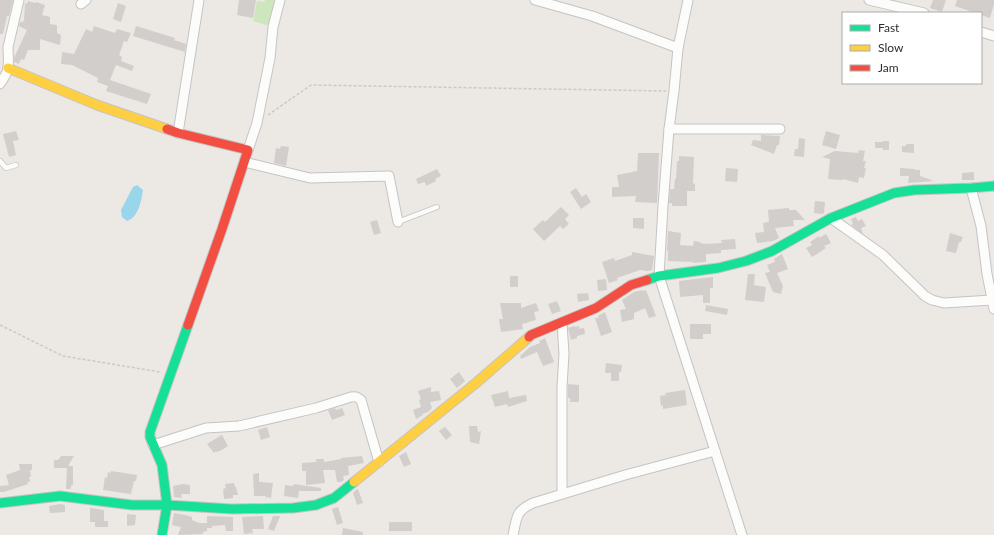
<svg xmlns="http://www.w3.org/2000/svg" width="994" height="535" font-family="Lato,sans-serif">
  <rect width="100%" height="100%" fill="#ece8e4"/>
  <path fill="#cee6be" d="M265 0H280L273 27 253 21 257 1 264 2Z"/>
  <path fill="#99d6ec" d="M137 185 143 190C141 201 139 217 127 221L122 217 121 210 133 187Z"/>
  <g fill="#d1cecb">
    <path d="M0 0H13L9 16H7L3 34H0Z"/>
    <path d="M239 0H256L253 18 237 15Z"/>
    <path d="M933 0H946L942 12 930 8Z"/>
    <path d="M957 0H994V4L990 18 981 15V13H975L955 6Z"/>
    <path d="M28 1 35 3 36 2 45 5 42 15 50 17V24L57 25V33L61 35 60 45 53 43 40 39V50H28L24 60 21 59 19 64 14 62V58L27 30 19 26 20 22H23V21H24L25 3 27 4Z"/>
    <path d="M118 3 126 6 121 22 113 19Z"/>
    <path d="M94 26 115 33 117 29 131 33 127 42 124 41 119 55 122 57 121 61 134 66 132 71 116 65 110 80 151 94 147 104 106 91 108 86 97 82 98 78 72 65 61 64 62 52 74 54 86 29 92 32Z"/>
    <path d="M136 26 175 38 174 40 186 44 185 52 133 36Z"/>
    <path d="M16 131 19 140 13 141 16 155 9 157 3 134Z"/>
    <path d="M826 131 840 135 836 149 822 145Z"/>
    <path d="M761 135 780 136 779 145H777L774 154 751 145 753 140 761 141Z"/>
    <path d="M799 138 805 139 804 157 794 156 795 149H798Z"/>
    <path d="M883 141H889V150H883V148H875V142H883Z"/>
    <path d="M906 144H914V153L902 152V146H906Z"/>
    <path d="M281 146 289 147 286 166 274 163 276 148 280 149Z"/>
    <path d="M859 150 865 151 863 161H866L864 168H866L864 178 859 177 858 183 843 179 842 180 828 179 830 159 822 157 835 151 858 153Z"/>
    <path d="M638 153H659L657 203 635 202 636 196 612 197V187H619L617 175 637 171Z"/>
    <path d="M679 156 694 157 693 183 695 184V191H687V206H672V203H669L670 189H674L675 179H676L677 161H679Z"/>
    <path d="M726 168 738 169 737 182 725 181Z"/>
    <path d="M900 168 915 169V170H920V176L934 181 908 183 909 176H900Z"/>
    <path d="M437 169 441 176 435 179 436 181 426 186 425 182 418 184 416 179Z"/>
    <path d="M974 172V180H962V173Z"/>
    <path d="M576 188 582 197 586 194 591 202 581 209 570 192Z"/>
    <path d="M815 201 825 202 824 213 822 214 814 213Z"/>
    <path d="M561 207 569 215 565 219 569 224 563 229 560 226 544 241 533 229 543 220 545 222Z"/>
    <path d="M789 208V210H796L805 220H793L794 226 775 228 779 238 773 241 757 243 755 233 764 232 763 223 769 222 768 210Z"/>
    <path d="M856 217 858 221 862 219 866 226 861 228 863 234 851 225 853 224 851 219Z"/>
    <path d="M633 218H644V229L633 228Z"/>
    <path d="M377 220 381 233 374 235 370 222Z"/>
    <path d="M668 231 681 233 680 245 693 246 694 241 700 242V243L706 244 722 243 721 240 735 239 736 249 721 250V253L706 254V262L693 263V262L668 261V251H667Z"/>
    <path d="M950 233 963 237 961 242H959L956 253 946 251Z"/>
    <path d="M826 234 831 243 824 246 826 248 812 257 806 248 812 245 810 242 819 236V238Z"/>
    <path d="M632 252 654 256 652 270 647 271 640 270 617 278 618 280 609 283 602 262 614 258 615 261 632 255Z"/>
    <path d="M782 254 788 269 777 273 783 286 781 294 773 292 765 273 770 272 767 265 775 262 774 259Z"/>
    <path d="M748 274H755L754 285 766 287 764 302 745 300Z"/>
    <rect x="510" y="276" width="8" height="11"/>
    <path d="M713 277V288H710V303H703V295L680 297 679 281Z"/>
    <path d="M606 279 607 290 598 291 597 280Z"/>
    <path d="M642 290 643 291 646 290 656 316 649 318 645 308 634 313V319L622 322 620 310 626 309 622 300 634 292Z"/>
    <path d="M588 293 589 300 578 302 577 294Z"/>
    <path d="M557 301 561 311 552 314 548 304Z"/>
    <path d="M500 303H521V308L536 303 539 311 534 312 536 320 522 324 523 329 501 332 499 319H503Z"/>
    <path d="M706 305 728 309 727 315 705 311Z"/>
    <path d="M605 312 612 332 601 336 595 318H599L598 316Z"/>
    <path d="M690 324H711V334H703V339H690Z"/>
    <path d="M574 326 575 327 579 326V329L584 328 585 334 577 336V338L571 340 568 328Z"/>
    <path d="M545 338 554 362 543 366 537 352 521 359 520 356 530 347 540 343 539 341Z"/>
    <path d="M606 363 622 365 621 372H619V381H611V373H605Z"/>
    <path d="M459 372 465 381 457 388 450 379Z"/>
    <path d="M568 384 579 385V402H570V398H568Z"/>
    <path d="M431 387V392L439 391 441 400 430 402 432 408 428 412 422 414 423 415 416 419 413 410 421 407 419 400 421 399 418 391Z"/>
    <path d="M685 390 687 405 663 409V405L661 406 660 396 666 395 665 393Z"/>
    <path d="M508 391 509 398 526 395 527 401 508 407 507 404 495 407 491 395Z"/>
    <path d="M335 408 336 410 342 408 345 415 332 420 328 410Z"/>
    <path d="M469 426H477L478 432 481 431 479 444 470 442Z"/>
    <path d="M267 427 270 437 261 440 258 430Z"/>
    <path d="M445 427 452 435 446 440 439 431Z"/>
    <path d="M222 435 228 446 220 451 217 452 216 451 214 453 207 444Z"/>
    <path d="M406 452 411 464 404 467 399 456Z"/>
    <path d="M61 456H74L68 466H73V485H71V489H66L67 468H54V460H58Z"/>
    <path d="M362 456 364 463 348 466 349 475 343 476 344 480 341 482H337L335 470H323L325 483 306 485V471H302V463L316 462V459H324V462L341 459V458Z"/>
    <path d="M19 464H32V470H30L31 477H29L30 482H27L28 484 4 492H0V486L9 485 6 475 20 470Z"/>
    <path d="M111 471 137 475 136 481H134L131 494 103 490 105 477 107 478 108 472 111 473Z"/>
    <path d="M259 473V482L273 483 271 498 265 497 266 496H254L253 474Z"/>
    <path d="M234 483 235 487H236L238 495H233V498L224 499 223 489 226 488 225 484Z"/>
    <path d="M183 484 190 485V494H181L182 498 174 497 173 486Z"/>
    <path d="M294 484 321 488V491H299L298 498 284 496 285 485 293 486Z"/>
    <path d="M357 489H358L363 503 357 505 353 493Z"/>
    <path d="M60 504 65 505V512L50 513 49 506Z"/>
    <path d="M338 507 343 523 337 525 332 509Z"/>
    <path d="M90 508 104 510V521H108V527H95V522H90Z"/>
    <path d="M174 513 185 515 192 517V520L199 523H207V516L233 517V531H226L225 525 212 526V528H207V531L203 532V534L178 535 181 527 172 525Z"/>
    <path d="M127 514 136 515 135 525 127 526Z"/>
    <path d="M263 516 264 529H252L253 533 244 534 242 517Z"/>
    <path d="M273 516H280L274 531 268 529Z"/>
    <rect x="389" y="522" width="23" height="9"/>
    <path d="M343 528 363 532V535H342Z"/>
  </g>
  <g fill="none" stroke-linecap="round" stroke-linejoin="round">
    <defs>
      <g id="lane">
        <path d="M0 161 6 168 16 165"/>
        <path d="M398 222 437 207"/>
      </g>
      <g id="street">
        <path d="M535 0 592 16 678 48"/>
        <path d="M688 0 678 48 674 91 669 129 663 206 659 276 742 535"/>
        <path d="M869 0 924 13"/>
        <path d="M81 4 86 0"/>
        <path d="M981 32 994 36"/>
        <path d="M0 84C3 79 8 73 8 67 9 60 8 54 8 47L19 0"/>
        <path d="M669 129H780"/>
        <path d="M178 133 199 0"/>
        <path d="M248 150 257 123 270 58 273 27 280 0"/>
        <path d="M244 162 310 178 389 176 398 222"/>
        <path d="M971 188 981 226 987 274 994 309"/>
        <path d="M831 218 883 255 925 296 932 300 944 303 992 300"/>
        <path d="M153 445 206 428 239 426 316 408 351 397C356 396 357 397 361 400L379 462"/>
        <path d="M562 494V387L564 354 562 323"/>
        <path d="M513 535C517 518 515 511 533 503L625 475 715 451"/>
      </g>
      <g id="fast">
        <path d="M647 280 659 276 718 268 746 261 772 251 831 218 894 193 914 190 971 188 994 186"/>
        <path d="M0 503 60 496 132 505H167L232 509 293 508 316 505 334 498 354 482"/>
        <path d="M162 535 167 505 162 465 150 437V432L188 325"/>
      </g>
      <g id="slow">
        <path d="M8 68 97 105 167 129"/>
        <path d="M354 482 476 383 529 337"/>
      </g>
      <g id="jam">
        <path d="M167 129 178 133 248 150 222 229 188 325"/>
        <path d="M529 337 531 335 596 308 631 285 647 280"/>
      </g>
    </defs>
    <use href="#lane" stroke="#c5c4c5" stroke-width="6"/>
    <use href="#street" stroke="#c5c4c5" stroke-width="11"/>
    <use href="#fast" stroke="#c5c4c5" stroke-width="11"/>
    <use href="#slow" stroke="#c5c4c5" stroke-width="11"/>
    <use href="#jam" stroke="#c5c4c5" stroke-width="11"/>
    <g stroke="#c9c9c8" stroke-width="1.5" stroke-dasharray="3 2" stroke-linecap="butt">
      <path d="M268 115 311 85 666 91"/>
      <path d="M0 325 63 356 160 372"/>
    </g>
    <use href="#lane" stroke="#fcfcfb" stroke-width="4.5"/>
    <use href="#street" stroke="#fcfcfb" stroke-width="9"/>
    <use href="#fast" stroke="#16e098" stroke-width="9"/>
    <use href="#slow" stroke="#ffcf43" stroke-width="9"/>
    <use href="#jam" stroke="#f24e42" stroke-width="9"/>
  </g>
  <rect x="842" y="12" width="140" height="72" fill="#ffffff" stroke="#ababab"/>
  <rect x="850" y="25" width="20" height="6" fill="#16e098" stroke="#ababab"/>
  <text x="878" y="32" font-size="12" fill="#2e2e2e">Fast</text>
  <rect x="850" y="45" width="20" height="6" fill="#ffcf43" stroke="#ababab"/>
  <text x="878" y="52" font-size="12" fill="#2e2e2e">Slow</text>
  <rect x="850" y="65" width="20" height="6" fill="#f24e42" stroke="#ababab"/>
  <text x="878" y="72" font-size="12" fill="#2e2e2e">Jam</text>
</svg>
